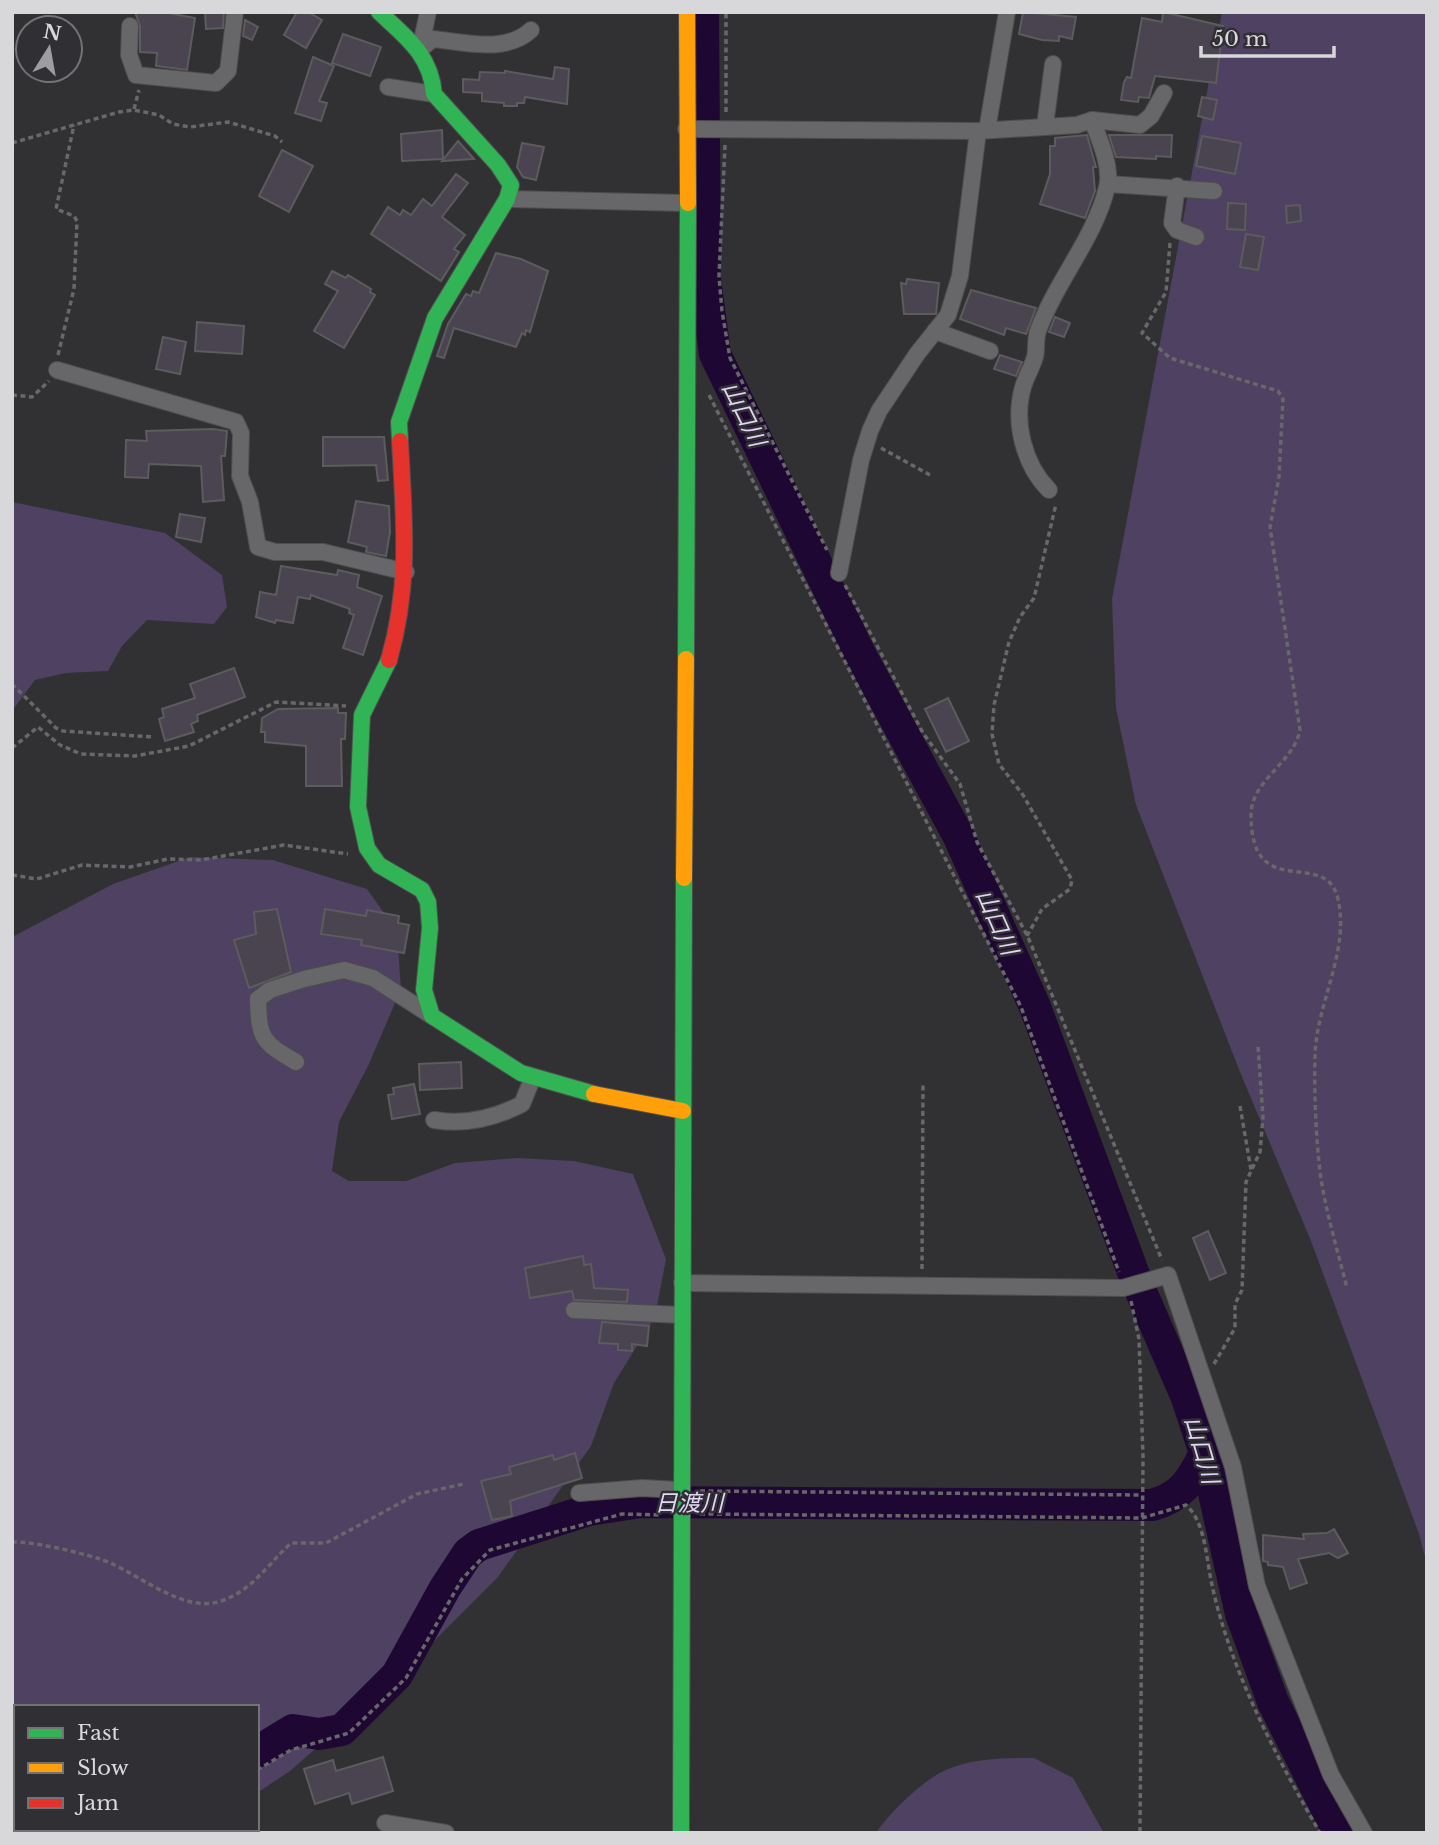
<svg xmlns="http://www.w3.org/2000/svg" width="1439" height="1845" font-family="'Libre Baskerville','Noto Sans JP',serif">
  <rect width="100%" height="100%" fill="#313032"/>
  <g fill="#4e4161">
    <path d="M1222 12H1427V1564L1419 1534 1311 1241 1240 1072 1136 805 1116 708 1112 599Z"/>
    <path d="M12 502 165 533 222 575 227 607 214 624 147 620 122 646 108 671 66 673 35 680 12 711Z"/>
    <path d="M190 857 273 860 367 889 397 931 401 989 369 1064 339 1122 332 1171 349 1181H406L455 1163 517 1158 574 1161 633 1174 666 1259 655 1317 614 1383 591 1446 498 1577 397 1678 290 1771 257 1793V1707H16V1829H206L201 1833H12V937L113 884Z"/>
    <path d="M1034 1758 1073 1778 1104 1833H876C890 1812 925 1778 948 1769 975 1758 1006 1758 1034 1758Z"/>
  </g>
  <g fill="none" stroke-linecap="round" stroke-linejoin="round">
    <g stroke="#1f0734" stroke-width="32">
      <path d="M703 12 705 279 715 354 859 652 959 837 1035 1007 1136 1280 1187 1398 1205 1453 1241 1614 1273 1702 1339 1833"/>
      <path d="M257 1752 293 1730 319 1734 342 1730 397 1675 445 1588 468 1553 479 1545 589 1510 641 1502 1152 1505C1182 1497 1192 1480 1205 1453"/>
      <path d="M145 1833 149 1829"/>
    </g>
  </g>
  <g fill="#49444f" stroke="#5c5b5d" stroke-width="2">
    <path d="M135 12H163L195 18 187 70 156 66 157 53 140 52V26Z"/>
    <path d="M205 12H224L223 28 206 29Z"/>
    <path d="M297 12H308L322 20 306 48 284 35Z"/>
    <path d="M1023 12 1076 17 1072 39 1059 36V41L1042 40 1019 34Z"/>
    <path d="M1163 12 1223 26 1216 83 1155 76 1149 98 1139 97 1138 102 1121 100 1124 82 1127 77 1131 78 1142 18 1162 22Z"/>
    <path d="M245 20 258 27 252 40 243 36Z"/>
    <path d="M343 34 381 47 370 76 332 63Z"/>
    <path d="M313 57 334 66 319 101 327 103 321 121 295 113Z"/>
    <path d="M555 67 569 69 567 104 525 97 524 103H517V106H504V103L482 101V93L463 92V79L479 80 480 72 505 73V71L553 79Z"/>
    <path d="M1202 97 1217 100 1213 120 1198 116Z"/>
    <path d="M442 130 443 159 402 161 401 134Z"/>
    <path d="M1087 135 1096 167H1093L1095 191 1085 218 1040 204 1050 174V146H1055V138Z"/>
    <path d="M1109 135H1172L1171 157 1156 156V159L1116 157Z"/>
    <path d="M1202 136 1241 143 1235 174 1196 166Z"/>
    <path d="M458 141 474 159 442 161Z"/>
    <path d="M522 143 544 147 536 180 523 177 517 167Z"/>
    <path d="M282 150 313 166 289 212 259 196Z"/>
    <path d="M456 174 468 183 442 217 465 235 454 249 459 252 441 281 371 234 388 207 400 215 403 210 411 215 423 199 432 206Z"/>
    <path d="M1228 203 1246 204 1245 230 1227 229Z"/>
    <path d="M1300 205 1301 221 1287 223 1286 206Z"/>
    <path d="M1246 234 1264 237 1258 270 1240 267Z"/>
    <path d="M496 253 521 259 548 271 530 332 526 330 525 335 522 333 516 347 454 328 444 358 437 356 448 324 466 294 471 296 473 291 479 293Z"/>
    <path d="M332 271 346 278 348 275 371 289 370 292 375 295 344 348 314 331 338 291 325 284Z"/>
    <path d="M907 279 939 283 936 314H904L901 283 906 284Z"/>
    <path d="M971 290 1036 308 1026 334 1006 328 1004 335 960 319Z"/>
    <path d="M1055 317 1070 323 1064 337 1049 332Z"/>
    <path d="M197 322 244 326 242 354 195 351Z"/>
    <path d="M163 337 186 342 180 374 156 369Z"/>
    <path d="M1000 355 1022 362 1016 376 994 369Z"/>
    <path d="M213 429 227 431 225 456H221L224 500 203 502 201 466 149 464 148 478 125 477 126 440 147 441 146 431Z"/>
    <path d="M323 437H384L388 480 378 481 376 465 323 466Z"/>
    <path d="M356 501 389 506 390 532 386 556 366 552 367 547 348 542Z"/>
    <path d="M180 514 205 518 201 542 176 537Z"/>
    <path d="M281 566 337 575 338 570 359 575 357 587 382 596 363 655 343 648 354 615 349 613 350 609 311 595 310 599 298 597 293 623 276 620 275 623 256 617 260 592 276 595Z"/>
    <path d="M234 668 245 697 197 715 198 721 191 724 194 732 165 741 159 719 164 717 162 709 195 698 190 684Z"/>
    <path d="M948 698 969 741 946 752 925 709Z"/>
    <path d="M338 708V713H346L345 739H341L342 786H306V746L265 742V732H261L262 718 278 709Z"/>
    <path d="M277 909 291 972 249 988 234 940 256 934 254 912Z"/>
    <path d="M325 909 366 916 367 910 399 916 398 923 409 925 404 953 361 945 362 940 321 934Z"/>
    <path d="M461 1062 462 1088 420 1090 419 1064Z"/>
    <path d="M414 1084 420 1114 392 1119 388 1095 394 1094 393 1088Z"/>
    <path d="M1208 1231 1226 1273 1210 1280 1193 1238Z"/>
    <path d="M583 1256 584 1265 591 1264 594 1288 628 1290 627 1302 574 1300 572 1291 530 1298 525 1268Z"/>
    <path d="M602 1322 649 1326 647 1346 632 1344V1351L618 1350V1344L599 1343Z"/>
    <path d="M575 1453 582 1478 510 1501 512 1516 492 1520 481 1481 511 1474 509 1467 553 1455 554 1460Z"/>
    <path d="M1334 1529 1348 1553 1338 1558 1329 1553 1298 1559 1307 1583 1290 1589 1283 1567 1268 1565V1562L1263 1561V1535L1304 1539 1303 1534 1327 1533Z"/>
    <path d="M383 1757 393 1791 352 1804 349 1793 315 1804 304 1769 333 1760 336 1771Z"/>
  </g>
  <g fill="none" stroke-linecap="round" stroke-linejoin="round">
    <defs>
      <g id="street">
        <path d="M428 12 420 50 432 39C465 42 505 54 531 30"/>
        <path d="M130 26 129 55 136 75 216 83 228 71 235 12"/>
        <path d="M388 87 434 94"/>
        <path d="M1045 126 1053 64"/>
        <path d="M686 129 978 131 1077 125 1092 120 1140 125 1151 116 1164 93"/>
        <path d="M987 130 1007 12"/>
        <path d="M1108 184 1214 191"/>
        <path d="M1177 186 1172 223 1177 230 1196 237"/>
        <path d="M507 199 686 203"/>
        <path d="M935 331 990 351"/>
        <path d="M57 370 236 422 241 433 240 476 250 502 258 547 275 552H323L406 572"/>
        <path d="M1049 490C1024 465 1013 422 1023 387 1026 377 1032 367 1035 357 1037 349 1035 339 1038 331 1056 281 1095 238 1107 187 1112 166 1099 139 1092 120"/>
        <path d="M839 573 861 460 870 431 879 411 917 354 948 315 960 276 978 131"/>
        <path d="M296 1062C262 1042 259 1039 258 999L270 990 304 979 344 970 373 978 432 1016"/>
        <path d="M434 1120C464 1125 495 1118 522 1104L533 1077"/>
        <path d="M682 1283 1123 1288 1168 1275 1233 1467 1257 1586 1331 1775 1364 1833"/>
        <path d="M574 1310 681 1315"/>
        <path d="M579 1493 642 1488 680 1490"/>
        <path d="M385 1823 446 1833"/>
      </g>
      <g id="fast">
        <path d="M379 12C406 37 431 55 434 94L498 165 511 185 507 199 435 318 399 422 400 441"/>
        <path d="M686 659 688 203"/>
        <path d="M389 660 362 715 358 807 367 848 379 865 422 890 428 902 430 928 424 990 432 1016 521 1073 594 1094"/>
        <path d="M681 1833 684 878"/>
      </g>
      <g id="slow">
        <path d="M687 12 688 203"/>
        <path d="M684 878 686 659"/>
        <path d="M594 1094 683 1111"/>
      </g>
      <path id="jam" d="M389 660C411 582 404 520 400 441"/>
    </defs>
    <use href="#street" stroke="#4e4e4f" stroke-width="18"/>
    <use href="#fast" stroke="#4e4e4f" stroke-width="18"/>
    <use href="#slow" stroke="#4e4e4f" stroke-width="18"/>
    <use href="#jam" stroke="#4e4e4f" stroke-width="18"/>
    <g stroke="#686769" stroke-width="3.5" stroke-dasharray="5 3.5" stroke-linecap="butt">
      <path d="M134 109 139 90"/>
      <path d="M726 112V12"/>
      <path d="M12 143 119 112 134 110 159 115 173 124 190 127 228 122 275 136 282 142"/>
      <path d="M725 145 719 276 722 311 730 358 827 550"/>
      <path d="M1170 243 1166 292 1142 333 1170 358 1278 391 1283 399 1279 477 1270 527 1300 730C1293 764 1251 780 1251 815 1251 905 1326 846 1338 899 1350 952 1316 1004 1315 1056 1314 1094 1316 1142 1321 1179 1327 1216 1338 1252 1347 1288"/>
      <path d="M58 355 74 289 77 221 74 216 56 209 74 125"/>
      <path d="M12 395 32 397 49 381"/>
      <path d="M709 395 1021 1007 1119 1272"/>
      <path d="M881 448 930 475"/>
      <path d="M845 585 923 733 960 784 977 842 1028 937 1162 1260"/>
      <path d="M12 684 56 728 63 731 153 737"/>
      <path d="M12 748 38 727 60 745 81 754 135 756 189 746 276 702 346 706"/>
      <path d="M12 875 37 879 82 865 130 867 168 859 201 860 284 845 348 854"/>
      <path d="M1027 936 1042 909 1070 889 1072 880 1023 795 999 764 992 734 994 705 1009 642 1020 617 1034 598 1056 504"/>
      <path d="M1240 1106 1251 1170"/>
      <path d="M922 1269 923 1083"/>
      <path d="M1131 1301 1139 1339 1143 1457 1140 1833"/>
      <path d="M1214 1364 1235 1328V1304L1242 1290 1246 1182 1260 1152 1263 1117 1258 1046"/>
      <path d="M700 1491 1142 1495"/>
      <path d="M700 1514 1142 1518 1186 1505C1206 1523 1206 1559 1212 1585 1231 1672 1276 1756 1320 1833"/>
      <path d="M12 1542C31 1541 77 1552 97 1558 135 1569 181 1615 221 1601 252 1591 268 1564 291 1543H326L417 1494 464 1484"/>
      <path d="M257 1770 291 1750 349 1733 406 1678 462 1579 490 1550 622 1514 661 1515"/>
      <path d="M167 1833 171 1829"/>
    </g>
    <use href="#street" stroke="#676668" stroke-width="16"/>
    <use href="#fast" stroke="#30b455" stroke-width="16"/>
    <use href="#slow" stroke="#ff9f0a" stroke-width="16"/>
    <use href="#jam" stroke="#e5322d" stroke-width="16"/>
  </g>
  <g text-anchor="middle" stroke-width="5" stroke-linejoin="round" paint-order="stroke">
    <g font-size="23" font-style="italic" fill="#e3d5f7" stroke="#302f33">
      <text transform="translate(744 414) rotate(64)" y="8">山口川</text>
      <text transform="translate(997 922) rotate(66)" y="8">山口川</text>
      <text transform="translate(1202 1450) rotate(74)" y="8">山口川</text>
      <text x="689" y="1511">日渡川</text>
    </g>
  </g>
  <rect width="1439" height="1845" fill="none" stroke="#d8d7d9" stroke-width="28"/>
  <rect x="14" y="1705" width="245" height="126" fill="#302f33" stroke="#737275" stroke-width="2"/>
  <rect x="28" y="1728" width="35" height="10" fill="#30b455" stroke="#737275" stroke-width="2"/>
  <text x="77" y="1740" font-size="21" fill="#d8d7d9">Fast</text>
  <rect x="28" y="1763" width="35" height="10" fill="#ff9f0a" stroke="#737275" stroke-width="2"/>
  <text x="77" y="1775" font-size="21" fill="#d8d7d9">Slow</text>
  <rect x="28" y="1798" width="35" height="10" fill="#e5322d" stroke="#737275" stroke-width="2"/>
  <text x="77" y="1810" font-size="21" fill="#d8d7d9">Jam</text>
  <g transform="translate(49 49) rotate(11)"><circle r="33" fill="#302f33" stroke="#737275" stroke-width="2"/>
  <path d="M0-5L12 26L0 18L-12 26Z" fill="#9e9d9f"/>
  <text y="-10" font-size="19" font-weight="bold" text-anchor="middle" fill="#d8d7d9">N</text>
  </g>
  <path d="M1201 46v10h133v-10" fill="none" stroke="#d8d7d9" stroke-width="3.5"/>
  <text x="1212" y="46" font-size="21" fill="#d8d7d9" stroke="#302f33" stroke-width="5" paint-order="stroke">50 m</text>
</svg>
